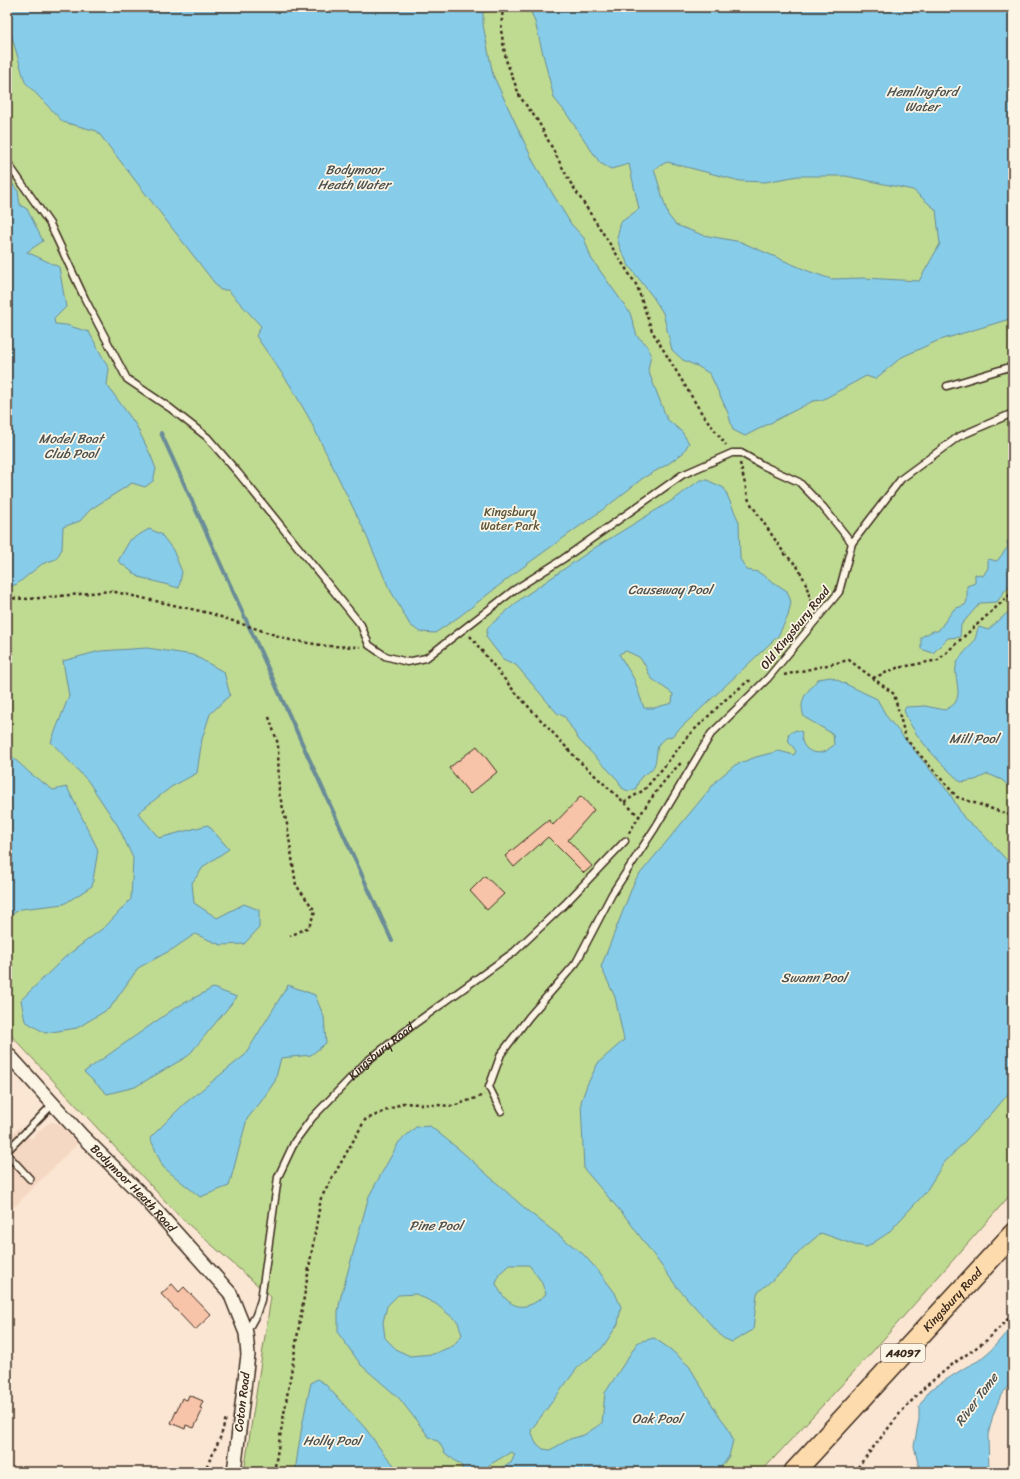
<svg xmlns="http://www.w3.org/2000/svg" width="1020" height="1479" font-family="Sriracha,sans-serif">
  <rect width="100%" height="100%" fill="#fae6d3"/>
  <filter id="ink" filterUnits="userSpaceOnUse"><feTurbulence type="fractalNoise" baseFrequency=".025" numOctaves="2"/><feDisplacementMap in="SourceGraphic" scale="8" xChannelSelector="R" yChannelSelector="G"/><feConvolveMatrix kernelMatrix="1 2 1 2 8 2 1 2 1" color-interpolation-filters="sRGB"/></filter>
  <g filter="url(#ink)">
    <path fill="#f5d8c3" d="M53 1122 60 1124 78 1143 8 1213 7 1139 20 1127 31 1139 47 1124Z"/>
    <path fill="#bfda91" stroke="#7d8258" d="M7 7H1013V1192L873 1351 761 1472H244L271 1297 180 1217 7 1031Z"/>
    <g fill="#87cde9" stroke="#698c98" fill-rule="evenodd">
      <path d="M7 7H483V25L493 75 534 163 571 224 584 238 591 258 630 313 637 336 646 344 651 354 648 370 667 419 682 432 689 443 683 453 668 464 643 478 609 505 519 570 460 616 435 633 420 632 410 625 388 586 364 530 309 418 290 385 256 336 261 326 228 290H220L97 131 63 122 25 82 7 20Z"/>
      <path d="M529 7H1013V318L937 341 902 357 875 379 866 376 822 400 813 401 745 436 733 430 728 413 710 374 699 367 683 360 672 350 663 313 653 297 629 266 620 248 617 238 621 222 639 209 629 164 611 169 600 163 566 113 554 98 535 22ZM667 162 740 181 765 182 798 176H846L913 190 936 210 940 244 919 281 864 278 831 279 808 271 741 242 703 235 676 225 668 215 654 169Z"/>
      <path d="M7 177 18 191 20 205 27 209 43 241 27 252 59 267 66 307 54 319 55 324 66 325 89 332 109 369 107 385 136 425 151 456 156 469 153 481 145 487 132 483 91 509 80 521 63 527 62 549 56 559 42 564 17 584 7 588Z"/>
      <path d="M700 480H707L724 488 739 522 740 559 747 570 758 572 787 591 791 602 788 616 778 636 672 736C648 742 663 759 650 771 648 773 645 774 642 776 639 779 637 786 635 790L628 791 622 788 618 780 579 740 565 717 557 713 516 665 503 659 486 637 488 627 522 598 596 547 676 498ZM626 651 639 657 645 665 651 678 673 694 672 703 654 708H644L634 679 619 654Z"/>
      <path d="M149 529 161 534 173 550 182 572 179 588 139 577 118 561 130 540Z"/>
      <path d="M1007 541 1013 543V583L1006 589 997 602 980 603 961 625 960 637 948 638 933 653 921 649V637L933 631H938L954 609 965 605 967 601V586L975 583V574L983 576 988 568V559L997 561 1008 547Z"/>
      <path d="M1013 608V790L1002 780 988 774 975 780 961 782C941 764 912 735 904 710L906 707 925 706 945 710C948 708 953 706 955 703 963 691 952 675 957 663 961 654 969 649 974 641 977 636 976 631 979 627L988 630Z"/>
      <path d="M147 648 193 655 224 672 230 695 210 714 202 739 197 773 171 787 138 813 159 838 208 825 229 849 204 866 192 883 194 903 217 918 244 904 259 910V928L244 944 221 945 195 934 173 949 138 968 110 1008 77 1028 45 1033 25 1021 21 1000 65 957 106 926 131 899 133 858 118 826 88 781 51 742 69 696 63 661 100 651Z"/>
      <path d="M831 677 877 699 887 717 950 794 964 818 981 832 1013 867V1088L993 1112 943 1164 925 1193 888 1233 867 1247 855 1245 821 1233 802 1249 784 1270 757 1293 753 1330 732 1342 723 1338 677 1287 628 1220 584 1169 581 1102 587 1085 598 1063 624 1040 615 997 601 967 635 880 718 779 735 765 756 757 779 751 794 755 796 751 789 742 788 734 796 730 802 732C799 747 812 757 826 751 829 749 831 747 834 745L833 734 804 717C798 698 807 693 818 679Z"/>
      <path d="M7 752 31 774 53 790 67 787 98 850 92 886 64 904 21 909 7 917Z"/>
      <path d="M288 985 315 995 324 1017 326 1043 311 1055 281 1058 275 1081 260 1103 247 1119 229 1186 200 1197 163 1167 150 1138 184 1104 245 1055Z"/>
      <path d="M213 988 237 997 188 1056 135 1087 107 1094 84 1072 175 1008Z"/>
      <path d="M430 1126 461 1151 529 1212 583 1254 601 1274 615 1293 621 1307 618 1324 602 1348 578 1367 531 1430 535 1442 543 1449 550 1450 570 1439 584 1435 602 1423 605 1393 638 1342 654 1338 670 1349 689 1366 717 1413 727 1426 733 1440 729 1456 718 1472H492L511 1463 515 1454 511 1452 489 1465 483 1471 484 1472H462V1466L445 1453 439 1442 429 1437 399 1398 361 1365 338 1333V1311L341 1296 369 1196 399 1142 416 1127ZM509 1265H529L541 1281 546 1294C525 1314 508 1309 496 1284L499 1274ZM416 1294 436 1304 458 1322 462 1335 453 1346 433 1354 410 1356 397 1350 385 1338 383 1322 387 1306 398 1295Z"/>
      <path d="M1013 1325V1381L1001 1395 993 1415 988 1435 989 1472H920L914 1446 919 1419V1406L930 1390 966 1367 978 1361 991 1350Z"/>
      <path d="M317 1379 325 1384 366 1429 381 1450 400 1472H295C299 1442 304 1412 311 1383Z"/>
    </g>
    <g fill="none" stroke-linecap="round" stroke-linejoin="round">
      <path stroke="#698c98" stroke-width="4" d="M161 433 392 941"/>
    </g>
    <g fill="#f7c3a9" stroke="#3b2a1e">
      <path d="M477 746 497 772 470 794 449 768Z"/>
      <path d="M581 796 594 810 568 840 592 866 584 873 548 837 514 867 505 856 549 820 553 825Z"/>
      <path d="M485 876 504 894 487 910 470 891Z"/>
      <path d="M172 1284 179 1292 184 1287 211 1315 195 1330 161 1294Z"/>
      <path d="M189 1395 203 1401 200 1408 203 1409 194 1428 186 1425 185 1429 171 1423 182 1398 187 1400Z"/>
    </g>
    <g fill="none" stroke-linecap="round" stroke-linejoin="round">
      <defs>
        <g id="service">
          <path d="M7 162 50 224 85 299 127 379 170 408 207 437 239 474 361 625 369 645 385 656 407 662 426 658 514 590 563 559 682 475 732 453H741L764 466 799 482 823 507 852 543"/>
          <path d="M947 386 1013 366"/>
          <path d="M501 1111 489 1087 501 1054 529 1017 576 963 612 894 655 828 711 734 768 678 839 592 852 543 901 479 958 437 1013 413"/>
          <path d="M7 1151 53 1104"/>
          <path d="M7 1154 30 1179"/>
          <path id="s1" d="M246 1333 256 1315 261 1300 278 1177 295 1141 312 1118 366 1062 417 1022 514 952 565 904 625 841"/>
        </g>
        <g id="minor">
          <path id="s2" d="M7 1053 83 1137 143 1196 230 1293 246 1333 248 1355 234 1472"/>
        </g>
        <g id="primary">
          <path id="s3" d="M794 1472 1013 1234"/>
        </g>
      </defs>
      <use href="#service" stroke="#3b2a1e" stroke-width="9"/>
      <use href="#minor" stroke="#3b2a1e" stroke-width="16"/>
      <use href="#primary" stroke="#3b2a1e" stroke-width="23"/>
      <g stroke="#3b2a1e" stroke-width="2.5" stroke-dasharray="3 3" stroke-linecap="butt">
        <path d="M503 7 501 30 506 60 520 97 538 121 570 182 637 286 652 331 701 412 726 445"/>
        <path d="M740 463 749 501 784 553 797 566 805 581 812 605 810 612"/>
        <path d="M7 598 29 599 111 591 209 613 290 640 326 646 360 647"/>
        <path d="M470 636 514 691 578 760 639 816"/>
        <path d="M784 675 849 660 894 694 906 739 957 797 1013 816"/>
        <path d="M873 678 897 668 938 660 1013 592"/>
        <path d="M269 717 278 744 279 793 287 824 296 885 315 911 309 927 290 936"/>
        <path d="M624 802 644 790 663 768 688 736 725 700 748 681H751"/>
        <path d="M629 833C644 808 661 782 682 762"/>
        <path d="M204 1472 221 1436 226 1418"/>
        <path d="M274 1472 321 1198 365 1120 403 1103 453 1106 484 1095"/>
        <path d="M854 1472 901 1412 926 1386 953 1364 987 1340 1013 1314"/>
      </g>
      <use href="#service" stroke="#fcf5e5" stroke-width="6"/>
      <use href="#minor" stroke="#fcf5e5" stroke-width="13"/>
      <use href="#primary" stroke="#fedbac" stroke-width="20"/>
    </g>
  </g>
  <g text-anchor="middle" stroke-width="3.5" stroke-linejoin="round" paint-order="stroke">
    <rect fill="#fcf5e5" stroke="#75675a" stroke-width="1" x="881" y="1344" width="44" height="18" rx="3"/>
    <g font-size="11" font-weight="bold" fill="#3b2a1e">
      <text x="903" y="1357">A4097</text>
    </g>
    <g font-size="12" fill="#5c563b" stroke="#fcf5e5">
      <text x="510" y="516">Kingsbury<tspan x="510" dy="14">Water Park</tspan></text>
    </g>
    <g font-size="12" fill="#3b2a1e" stroke="#fcf5e5">
      <text transform="translate(795 628) rotate(-51)" y="4">Old Kingsbury Road</text>
      <text dy="4" stroke="none"><textPath href="#s1" startOffset="325">Kingsbury Road</textPath></text>
      <text dy="4" stroke="none"><textPath href="#s2" startOffset="185">Bodymoor Heath Road</textPath></text>
      <text dy="4" stroke="none"><textPath href="#s3" startOffset="234">Kingsbury Road</textPath></text>
      <text transform="translate(242 1402) rotate(-83)" y="4">Coton Road</text>
    </g>
    <g font-size="13" font-style="italic" fill="#4e5351" stroke="#fcf5e5">
      <text x="922" y="96">Hemlingford<tspan x="922" dy="15">Water</tspan></text>
      <text x="354" y="174">Bodymoor<tspan x="354" dy="15">Heath Water</tspan></text>
      <text x="71" y="443">Model Boat<tspan x="71" dy="15">Club Pool</tspan></text>
      <text x="670" y="594">Causeway Pool</text>
      <text x="974" y="743">Mill Pool</text>
      <text x="814" y="982">Swann Pool</text>
      <text x="436" y="1230">Pine Pool</text>
      <text transform="translate(976 1399) rotate(-53)" y="5">River Tame</text>
      <text x="657" y="1423">Oak Pool</text>
      <text x="332" y="1445">Holly Pool</text>
    </g>
  </g>
  <rect width="1020" height="1479" fill="none" stroke="#fcf5e5" stroke-width="24"/>
  <rect x="12" y="12" width="996" height="1455" fill="none" stroke="#3b2a1e" stroke-width="1.5" filter="url(#ink)"/>
</svg>
